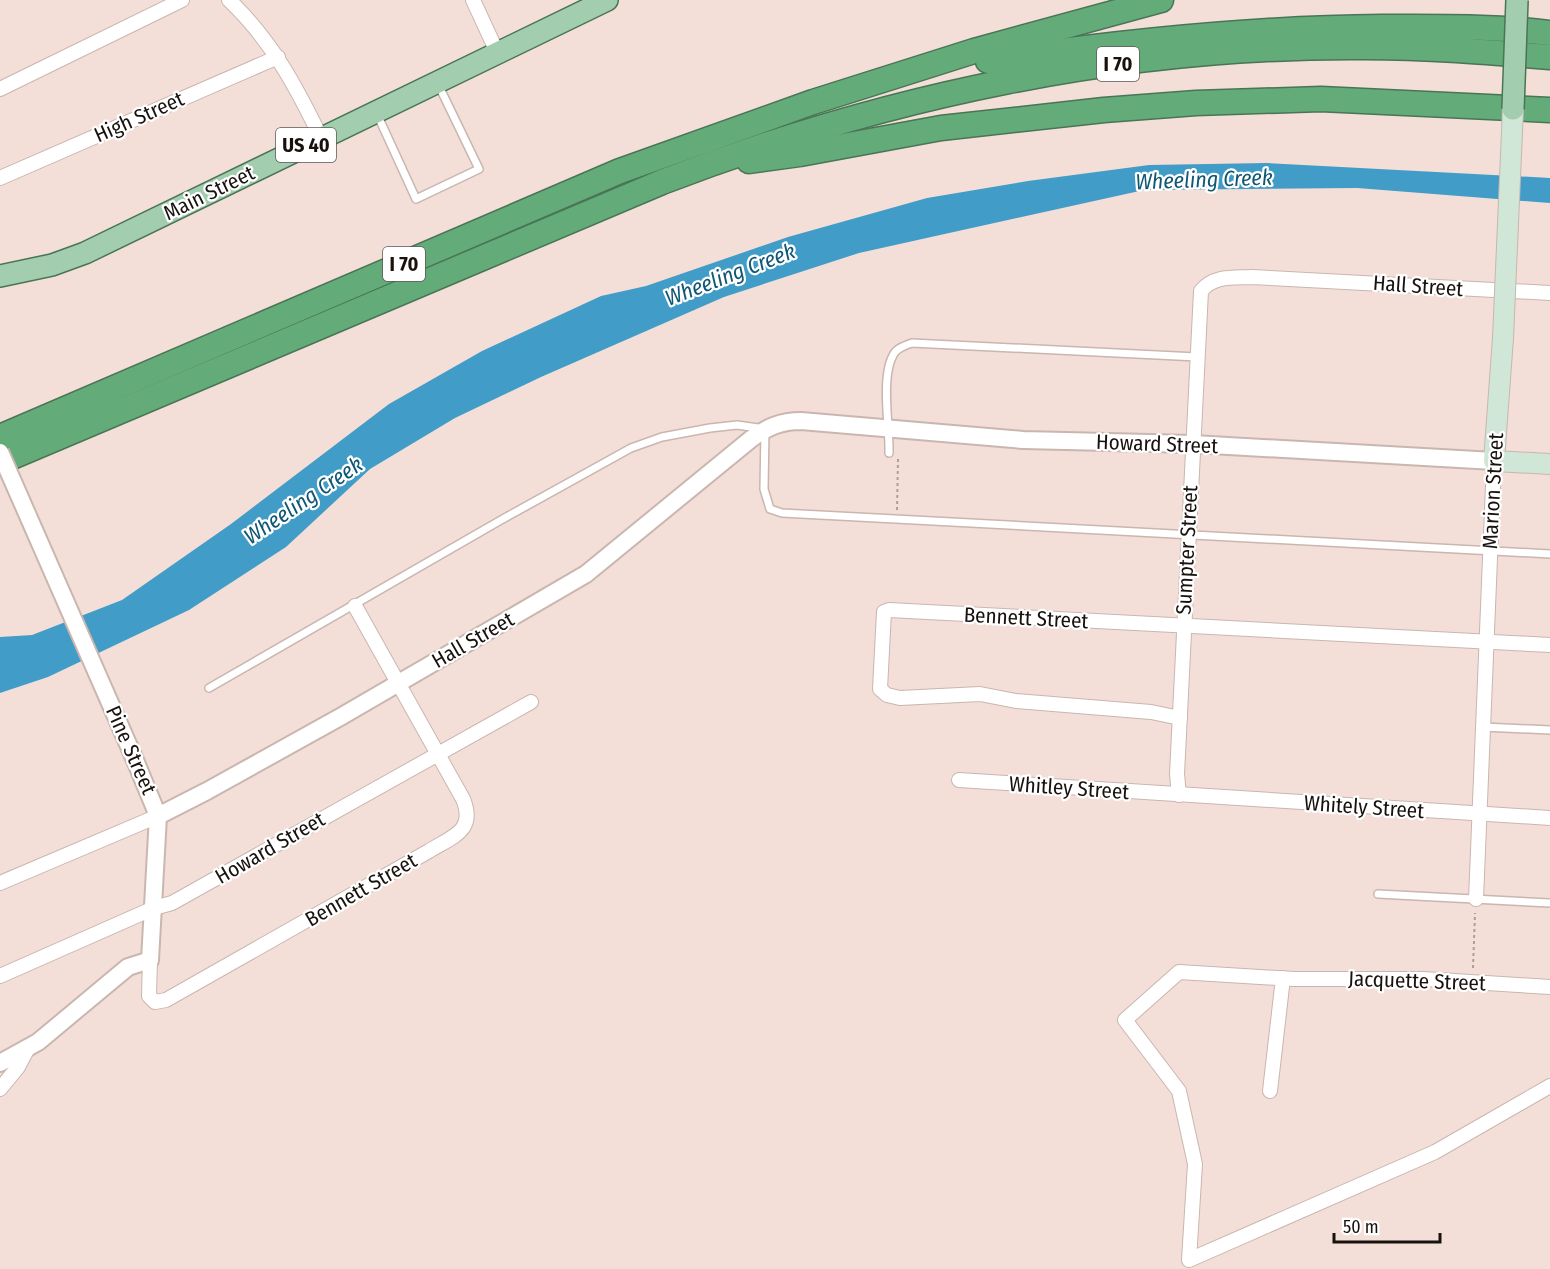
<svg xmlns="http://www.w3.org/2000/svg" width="1550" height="1269" font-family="'Fira Sans Condensed',sans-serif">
  <rect width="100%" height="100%" fill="#f4dfd8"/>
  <path fill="#419dc8" d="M1267 163 1550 178V203L1357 188 1144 190 859 253 724 297 541 377 455 418 370 469 286 547 189 610 48 677 0 693V637L32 635 122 600 231 524 389 404 482 351 601 296 646 286 788 237 927 198 1028 181 1149 165Z"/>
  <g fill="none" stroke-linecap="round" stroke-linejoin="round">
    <defs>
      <g id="service">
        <path d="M377 114 416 199 479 169 438 84"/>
        <path d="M889 453C890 427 879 371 896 351 900 347 906 345 912 343L1197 357"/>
        <path d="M209 688 501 520 631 448 662 437 710 428 737 425 765 429 764 489 770 509 782 513 1550 554"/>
        <path d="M1483 727 1550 730"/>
        <path d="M1378 894 1550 903"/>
      </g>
      <g id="minor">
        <path d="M229 0C271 40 296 86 321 138"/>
        <path d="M473 0 497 52"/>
        <path d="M0 89 182 0"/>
        <path d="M0 178 278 57"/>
        <path d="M1180 718 1151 712 1016 701 980 694 900 698 887 695 880 689 884 612 889 610 1550 645"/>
        <path d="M959 780 1550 818"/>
        <path d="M1179 795 1177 774 1201 291C1214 275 1233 278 1252 277L1550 293"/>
        <path d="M0 883 158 816"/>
        <path d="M1476 899 1494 461"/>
        <path d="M150 960 149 996 155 1002 166 1000 429 851C453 836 476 831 463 799L355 606"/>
        <path d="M0 976 154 908 172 903 531 702"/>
        <path d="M1550 987 1423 979H1294L1179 972 1125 1020 1179 1091 1195 1164 1189 1260 1435 1152 1550 1086"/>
        <path d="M0 1089 18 1067 27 1050"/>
        <path d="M1270 1091 1283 978"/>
      </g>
      <g id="tertiary">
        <path d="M158 816 207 791 342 716 586 574 751 439C767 427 781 421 801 421L1023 440 1193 444 1494 461"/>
        <path d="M0 1063 38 1042 128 967 150 960 158 816 135 760"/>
      </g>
      <path id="secondary" d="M1503 338 1494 461 1550 464"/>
      <path id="primary" d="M0 276 52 265 85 253 607 0"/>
      <g id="motorway">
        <path d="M988 61C1119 42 1249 28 1382 27 1440 27 1492 26 1550 33"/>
        <path d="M749 161 800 154 941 128 1104 110 1196 103 1321 99 1550 110"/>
        <path d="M0 437 620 171 813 102 974 51 1161 0"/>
        <path d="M0 462 662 182C885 96 1124 45 1364 47 1426 47 1488 52 1550 57"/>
      </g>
    </defs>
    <use href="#service" stroke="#c9b6af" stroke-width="10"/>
    <use href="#minor" stroke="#c9b6af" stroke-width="16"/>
    <use href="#tertiary" stroke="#c9b6af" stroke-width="20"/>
    <use href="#secondary" stroke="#c9b6af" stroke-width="22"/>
    <use href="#primary" stroke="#497555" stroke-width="24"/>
    <use href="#motorway" stroke="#497555" stroke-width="27"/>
    <g stroke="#ae9e98" stroke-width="2" stroke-dasharray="3 3" stroke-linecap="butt">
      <path d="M897 510 898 459"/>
      <path d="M1473 968 1475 913"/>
    </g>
    <use href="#service" stroke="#fff" stroke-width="7"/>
    <use href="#minor" stroke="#fff" stroke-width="14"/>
    <use href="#tertiary" stroke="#fff" stroke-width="16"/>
    <use href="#secondary" stroke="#d0e6d7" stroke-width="20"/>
    <use href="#primary" stroke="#a2cdaf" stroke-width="21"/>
    <use href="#motorway" stroke="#64ab7a" stroke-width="24"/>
    <defs>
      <path id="tertiary-bridge" d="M0 452 135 760"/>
      <path id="secondary-bridge" d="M1503 338 1513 109"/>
      <path id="primary-bridge" d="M1513 109 1517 0"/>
    </defs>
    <use href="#tertiary-bridge" stroke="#c9b6af" stroke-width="20" stroke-linecap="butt"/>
    <use href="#secondary-bridge" stroke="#c9b6af" stroke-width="22" stroke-linecap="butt"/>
    <use href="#primary-bridge" stroke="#497555" stroke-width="24" stroke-linecap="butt"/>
    <use href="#tertiary-bridge" stroke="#fff" stroke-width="16"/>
    <use href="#secondary-bridge" stroke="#d0e6d7" stroke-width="20"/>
    <use href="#primary-bridge" stroke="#a2cdaf" stroke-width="21"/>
  </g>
  <g text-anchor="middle" stroke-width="4.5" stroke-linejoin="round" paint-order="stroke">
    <g fill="#fff" stroke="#5d5957" stroke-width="1.5">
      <rect x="1097" y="47" width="42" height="34" rx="4.5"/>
      <rect x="276" y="128" width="60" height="34" rx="4.5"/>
      <rect x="383" y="247" width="42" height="34" rx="4.5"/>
    </g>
    <g font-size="20" font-weight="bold" fill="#18120f">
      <text x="1118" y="71">I 70</text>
      <text x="306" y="152">US 40</text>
      <text x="404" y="271">I 70</text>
    </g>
    <g font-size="21" fill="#18120f" stroke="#fff">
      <text transform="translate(139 117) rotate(-24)" y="7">High Street</text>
      <text transform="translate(209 193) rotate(-26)" y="7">Main Street</text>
      <text transform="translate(1418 286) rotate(4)" y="7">Hall Street</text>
      <text transform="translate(1157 444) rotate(2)" y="7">Howard Street</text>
      <text transform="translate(1493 491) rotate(-87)" y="7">Marion Street</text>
      <text transform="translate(1187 550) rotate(-87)" y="7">Sumpter Street</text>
      <text transform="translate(1026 618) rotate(3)" y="7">Bennett Street</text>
      <text transform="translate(473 640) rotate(-30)" y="7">Hall Street</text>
      <text transform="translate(131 750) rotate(66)" y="7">Pine Street</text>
      <text transform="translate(1069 788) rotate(4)" y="7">Whitley Street</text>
      <text transform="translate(1364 807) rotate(4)" y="7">Whitely Street</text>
      <text transform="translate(270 848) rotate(-30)" y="7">Howard Street</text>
      <text transform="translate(361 890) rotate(-30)" y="7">Bennett Street</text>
      <text transform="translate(1417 981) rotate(2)" y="7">Jacquette Street</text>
    </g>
    <g font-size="22" font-style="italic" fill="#0f5775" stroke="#fff">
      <text transform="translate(1204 179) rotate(-2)" y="8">Wheeling Creek</text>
      <text transform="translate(730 274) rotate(-21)" y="8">Wheeling Creek</text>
      <text transform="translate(303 500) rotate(-34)" y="8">Wheeling Creek</text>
    </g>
  </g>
  <path d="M1334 1233v9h106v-9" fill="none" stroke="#18120f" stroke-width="3"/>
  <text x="1343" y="1233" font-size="18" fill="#18120f" stroke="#ffffff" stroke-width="4.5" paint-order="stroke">50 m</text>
</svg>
